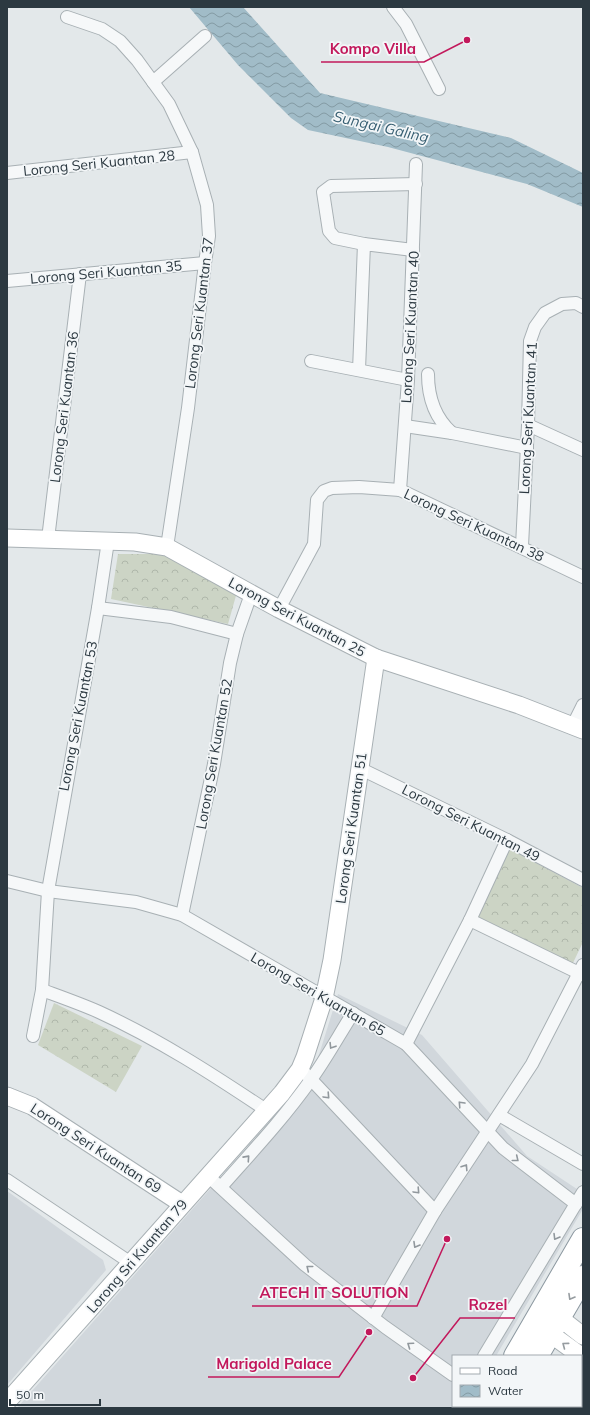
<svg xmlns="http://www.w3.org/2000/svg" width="590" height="1415" font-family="Mulish,sans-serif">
  <defs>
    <pattern id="forest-crowns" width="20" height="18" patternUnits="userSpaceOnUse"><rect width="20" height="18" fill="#ccd4c5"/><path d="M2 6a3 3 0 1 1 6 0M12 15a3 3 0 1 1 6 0" fill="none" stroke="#afb7aa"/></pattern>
    <pattern id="water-waves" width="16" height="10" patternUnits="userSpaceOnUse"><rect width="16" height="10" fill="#a1bcc8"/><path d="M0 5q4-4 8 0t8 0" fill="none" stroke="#839aa4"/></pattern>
  </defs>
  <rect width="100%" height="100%" fill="#e3e8ea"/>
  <g fill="#d1d7dc">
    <path d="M338 994 422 1035 527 1156 583 1193V1209L496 1356H453V1406H467L466 1408H17L264 1128 317 1061Z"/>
    <path d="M7 1191 103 1260 106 1270 7 1385Z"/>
  </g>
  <g fill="url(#forest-crowns)">
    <path d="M118 554H173L237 592 228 624 111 599Z"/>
    <path d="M508 848 583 888V942L572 965 477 917Z"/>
    <path d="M54 1003 142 1046 116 1092 38 1045Z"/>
  </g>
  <path fill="url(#water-waves)" d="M189 7H243L320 93 511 138 583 173V207L527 184 388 147 308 130 291 118 238 65Z"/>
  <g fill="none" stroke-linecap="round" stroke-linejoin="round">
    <defs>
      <g id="street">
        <path d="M393 7 406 24 439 89"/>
        <path d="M67 17 102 29 120 41 137 60 169 104 192 152 207 205 209 236 205 263 188 408 167 547"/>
        <path d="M153 82 205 36"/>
        <path d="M7 173 192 152"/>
        <path d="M364 244 335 238 329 231 323 192 331 186 416 184"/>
        <path d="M7 281 205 263"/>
        <path d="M311 361 408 380"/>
        <path d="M359 370 364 244 413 250"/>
        <path d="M428 374C428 397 435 418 452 433"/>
        <path d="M528 425 583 450"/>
        <path d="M405 426 452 433 527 448"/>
        <path d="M400 490 408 380 416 164"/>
        <path d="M48 539 80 274"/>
        <path d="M522 546 528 425 530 341 535 327 545 313 562 304 576 303 583 307"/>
        <path d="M98 608 171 617 237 634"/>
        <path d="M279 609 314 544 317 500 324 491 332 488 359 487 400 490 583 577"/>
        <path d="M573 725 583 705"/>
        <path d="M359 768 507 840 583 880"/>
        <path d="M7 881 48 891 136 902 182 915 406 1044 503 1148 576 1204"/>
        <path d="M182 915 214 764 230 663 237 634 251 594"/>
        <path d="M470 920 583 975"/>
        <path d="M42 990C61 997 81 1004 99 1012 158 1039 212 1074 266 1110"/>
        <path d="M33 1036 42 990 48 891 98 608 108 541"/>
        <path d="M406 1044 470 920 507 840"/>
        <path d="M306 1074 435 1211"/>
        <path d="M499 1115 583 1164"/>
        <path d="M207 1175 305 1265 385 1327 453 1375"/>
        <path d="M7 1180 131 1263"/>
        <path d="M221 1187C252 1152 283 1119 310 1081 326 1059 339 1035 353 1013"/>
        <path d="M373 1318 435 1211 532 1064 583 965"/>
        <path d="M484 1356 583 1192"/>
        <path d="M581 1381 583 1383"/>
        <path d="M544 1408 546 1406"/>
      </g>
      <g id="secondary">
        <path d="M7 538 135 542 167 547 279 609 376 658 519 705 583 730"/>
        <path d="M7 1096 32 1106 182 1204"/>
        <path d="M551 1311 583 1336"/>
        <path d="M541 1327 581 1356"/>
        <path d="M7 1402 282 1093 300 1069 305 1057 324 998 332 960 376 658"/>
      </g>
      <g id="highway">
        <path d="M515 1356 583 1239"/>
        <path d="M537 1356 583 1277"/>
        <path d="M581 1363 583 1365"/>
        <path d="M486 1408 487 1406"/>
        <path d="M507 1408 508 1406"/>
      </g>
    </defs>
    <use href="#street" stroke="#a8b0b4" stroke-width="14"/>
    <use href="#secondary" stroke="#a8b0b4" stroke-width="19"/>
    <use href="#highway" stroke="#8c98a0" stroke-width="24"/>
    <use href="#street" stroke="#f6f8f9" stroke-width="12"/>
    <use href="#secondary" stroke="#fff" stroke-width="17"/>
    <use href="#highway" stroke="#fff" stroke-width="22"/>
  </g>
  <defs><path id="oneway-chevron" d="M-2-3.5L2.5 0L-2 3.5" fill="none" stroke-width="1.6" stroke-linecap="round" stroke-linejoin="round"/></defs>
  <g stroke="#91989d">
    <use href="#oneway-chevron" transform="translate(332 1046) rotate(122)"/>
    <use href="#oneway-chevron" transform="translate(327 1096) rotate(47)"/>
    <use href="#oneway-chevron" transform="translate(461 1104) rotate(-133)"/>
    <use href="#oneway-chevron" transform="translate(247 1158) rotate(-48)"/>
    <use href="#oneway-chevron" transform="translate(516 1159) rotate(39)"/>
    <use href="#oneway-chevron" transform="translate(465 1167) rotate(-57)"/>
    <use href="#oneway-chevron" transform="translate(417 1191) rotate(47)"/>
    <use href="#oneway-chevron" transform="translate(556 1237) rotate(121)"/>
    <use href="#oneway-chevron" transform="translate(416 1245) rotate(120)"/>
    <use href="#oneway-chevron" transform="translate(309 1268) rotate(-141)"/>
    <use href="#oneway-chevron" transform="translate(410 1345) rotate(-145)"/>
  </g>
  <g stroke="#969ca0">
    <use href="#oneway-chevron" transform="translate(571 1297) rotate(120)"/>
    <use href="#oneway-chevron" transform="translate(565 1345) rotate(-143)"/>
  </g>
  <g text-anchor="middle" stroke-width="3.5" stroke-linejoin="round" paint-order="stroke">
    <g font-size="14" fill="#2c3941" stroke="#f3f6f8">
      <text transform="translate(99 163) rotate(-6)" y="5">Lorong Seri Kuantan 28</text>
      <text transform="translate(106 272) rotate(-5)" y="5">Lorong Seri Kuantan 35</text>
      <text transform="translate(199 313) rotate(-83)" y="5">Lorong Seri Kuantan 37</text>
      <text transform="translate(410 327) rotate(-87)" y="5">Lorong Seri Kuantan 40</text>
      <text transform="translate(64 407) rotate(-83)" y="5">Lorong Seri Kuantan 36</text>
      <text transform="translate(528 418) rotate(-87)" y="5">Lorong Seri Kuantan 41</text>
      <text transform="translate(474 525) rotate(25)" y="5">Lorong Seri Kuantan 38</text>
      <text transform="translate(297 617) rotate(28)" y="5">Lorong Seri Kuantan 25</text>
      <text transform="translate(78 716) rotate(-79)" y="5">Lorong Seri Kuantan 53</text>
      <text transform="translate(214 754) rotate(-80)" y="5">Lorong Seri Kuantan 52</text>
      <text transform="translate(471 823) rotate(27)" y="5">Lorong Seri Kuantan 49</text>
      <text transform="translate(351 828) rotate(-82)" y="5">Lorong Seri Kuantan 51</text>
      <text transform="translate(318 994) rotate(30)" y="5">Lorong Seri Kuantan 65</text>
      <text transform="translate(96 1148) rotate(33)" y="5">Lorong Seri Kuantan 69</text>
      <text transform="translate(137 1256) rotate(-49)" y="5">Lorong Sri Kuantan 79</text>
    </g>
    <g font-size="15" font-style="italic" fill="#396073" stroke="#f3f6f8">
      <text transform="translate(381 127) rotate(13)" y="5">Sungai Galing</text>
    </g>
  </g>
  <path fill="none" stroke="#c2185b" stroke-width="1.5" d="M467 40L424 62H321M447 1239L417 1306H252M413 1378L460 1318H515M369 1332L339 1377H208"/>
  <g fill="#c2185b" stroke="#f3f6f8" stroke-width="1.5">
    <circle cx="467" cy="40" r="4"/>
    <circle cx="447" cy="1239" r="4"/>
    <circle cx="413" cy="1378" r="4"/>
    <circle cx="369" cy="1332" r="4"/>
  </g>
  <g font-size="15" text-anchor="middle" font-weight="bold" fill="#c2185b" stroke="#f3f6f8" stroke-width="3.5" stroke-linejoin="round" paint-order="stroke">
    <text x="373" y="54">Kompo Villa</text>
    <text x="334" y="1298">ATECH IT SOLUTION</text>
    <text x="488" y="1310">Rozel</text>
    <text x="274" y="1369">Marigold Palace</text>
  </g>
  <rect width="590" height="1415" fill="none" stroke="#2c3941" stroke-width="16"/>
  <rect x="452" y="1355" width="130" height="52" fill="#f3f6f8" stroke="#a3aaaf"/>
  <rect x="460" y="1368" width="20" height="6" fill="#ffffff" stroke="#a3aaaf"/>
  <text x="488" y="1375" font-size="12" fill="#2c3941">Road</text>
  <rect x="460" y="1385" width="20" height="12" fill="url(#water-waves)" stroke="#a3aaaf"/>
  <text x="488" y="1395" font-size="12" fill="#2c3941">Water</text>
  <path d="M10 1399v6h90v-6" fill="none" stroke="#2c3941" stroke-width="2"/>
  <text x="16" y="1399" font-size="12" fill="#2c3941" stroke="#f3f6f8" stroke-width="3" paint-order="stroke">50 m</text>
</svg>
